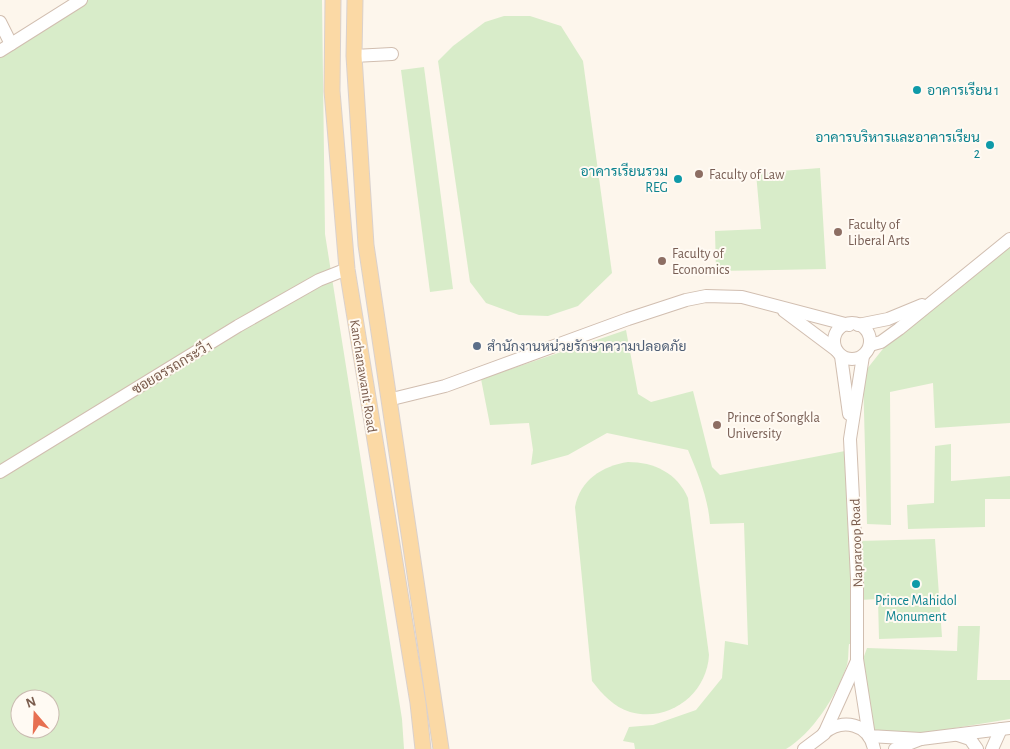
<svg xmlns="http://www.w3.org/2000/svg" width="1010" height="749" font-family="'Alegreya Sans',Sarabun,sans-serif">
  <rect width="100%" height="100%" fill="#fdf6ec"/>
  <g fill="#d8ecc9" fill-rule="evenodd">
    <path d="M87 0H322L325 234 402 719 404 749H0V55ZM20 699H50V729H20Z"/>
    <path d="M504 16H530L561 26 583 61 612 273 578 306 548 316 519 315 486 303 470 282 438 61 453 46 485 22Z"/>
    <path d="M424 67 453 289 430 292 401 70Z"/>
    <path d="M820 168 826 269 716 271 715 231 761 229 756 173Z"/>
    <path d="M1010 247V423L935 428 933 383 890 392 891 525 867 524 863 374 886 345Z"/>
    <path d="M626 330 638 394 651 402 693 391 712 467 720 475 845 451 855 644H849C848 651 849 661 846 668 836 696 812 734 786 749H635L634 743 623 741 629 727 653 725 696 710 722 678 725 641 748 645 744 523 710 524C708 497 698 474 688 450L607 433 568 455 531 465 533 450 529 423 490 425 481 379Z"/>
    <path d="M951 444V481L1010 476V499H985V527L908 529 907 505 934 503 935 446Z"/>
    <path d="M628 462C654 462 677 473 688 498L709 655C707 694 669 723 630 712 614 707 602 694 592 681L575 507C580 480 602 466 628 462Z"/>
    <path d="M935 539 942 637 879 639 878 599 860 600 858 541Z"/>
    <path d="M958 626H980L977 680H1010V719L906 736 874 730 863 659 867 648 957 651Z"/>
  </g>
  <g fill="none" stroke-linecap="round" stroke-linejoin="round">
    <defs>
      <g id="minor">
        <path d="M0 22 11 44"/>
        <path d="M0 51 81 0"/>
        <path d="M354 56 392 54"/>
        <path d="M784 311 836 350"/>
        <circle cx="852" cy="341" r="18"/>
        <path d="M858 325 888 319 922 305"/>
        <path d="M870 345 881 342 899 329 1010 239"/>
        <path d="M841 356 849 414"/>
        <path d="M863 356 850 439 857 578V659L869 736 921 739"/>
        <path d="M388 400 445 386 628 319 686 300 706 296 742 297 849 325"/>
        <path d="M0 472 238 326 319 280 347 269"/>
        <path d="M824 733C842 718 869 723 874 749"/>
        <path d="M958 735 970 739 977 749"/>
        <path d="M804 749 824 734 857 661"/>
        <path d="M895 749 921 739 1010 728"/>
        <path d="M992 749 1001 729"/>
      </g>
      <g id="major">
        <path d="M333 0 332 91 347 269 418 703 423 749"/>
        <path d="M355 0 354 56 366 245 441 749"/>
      </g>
    </defs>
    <use href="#minor" stroke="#d1beb0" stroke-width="14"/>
    <use href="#major" stroke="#dad1cd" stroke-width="17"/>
    <use href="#minor" stroke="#fff" stroke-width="12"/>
    <use href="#major" stroke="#fbd9a5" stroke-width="15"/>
  </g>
  <g fill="#0f9aa8" stroke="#fffaf3" stroke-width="2">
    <circle cx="917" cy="90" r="5"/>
    <circle cx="990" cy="145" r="5"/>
    <circle cx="678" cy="179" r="5"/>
    <circle cx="916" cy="584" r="5"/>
  </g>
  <g fill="#8d6e63" stroke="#fffaf3" stroke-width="2">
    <circle cx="699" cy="174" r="5"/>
    <circle cx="838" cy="232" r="5"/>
    <circle cx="662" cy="261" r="5"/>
    <circle cx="717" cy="425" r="5"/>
  </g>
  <circle fill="#5c6f8a" stroke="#fffaf3" stroke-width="2" cx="477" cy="346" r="5"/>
  <g text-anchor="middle" stroke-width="4" stroke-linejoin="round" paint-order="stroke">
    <g font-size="14" fill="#0d838f" stroke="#fffaf3" text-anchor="end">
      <text x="927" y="95" text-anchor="start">อาคารเรียน 1</text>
      <text x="980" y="142">อาคารบริหารเเละอาคารเรียน<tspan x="980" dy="16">2</tspan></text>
      <text x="668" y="176">อาคารเรียนรวม<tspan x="668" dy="16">REG</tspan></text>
      <text x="916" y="605" text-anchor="middle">Prince Mahidol<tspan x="916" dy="16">Monument</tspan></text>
    </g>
    <g font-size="14" fill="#785e54" stroke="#fffaf3" text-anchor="start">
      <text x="709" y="179">Faculty of Law</text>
      <text x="848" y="229">Faculty of<tspan x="848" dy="16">Liberal Arts</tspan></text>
      <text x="672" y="258">Faculty of<tspan x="672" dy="16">Economics</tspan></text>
      <text x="727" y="422">Prince of Songkla<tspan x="727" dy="16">University</tspan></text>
    </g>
    <g font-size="14" fill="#4e5e75" stroke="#fffaf3" text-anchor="start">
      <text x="487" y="351">สำนักงานหน่วยรักษาความปลอดภัย</text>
    </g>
    <g font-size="14" fill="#7a5c4d" stroke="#fffaf3">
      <text transform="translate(172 367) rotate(-31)" y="5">ซอยอรรถกระวี 1</text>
      <text transform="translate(364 376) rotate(81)" y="5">Kanchanawanit Road</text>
      <text transform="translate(856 543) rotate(-92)" y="5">Napraroop Road</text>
    </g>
  </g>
  <g transform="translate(35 714) rotate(341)"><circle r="24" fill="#fffaf3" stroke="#cabbb1"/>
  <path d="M0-4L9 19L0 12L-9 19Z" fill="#e76f51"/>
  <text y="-8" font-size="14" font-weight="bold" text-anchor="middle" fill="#7a5c4d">N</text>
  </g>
</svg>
